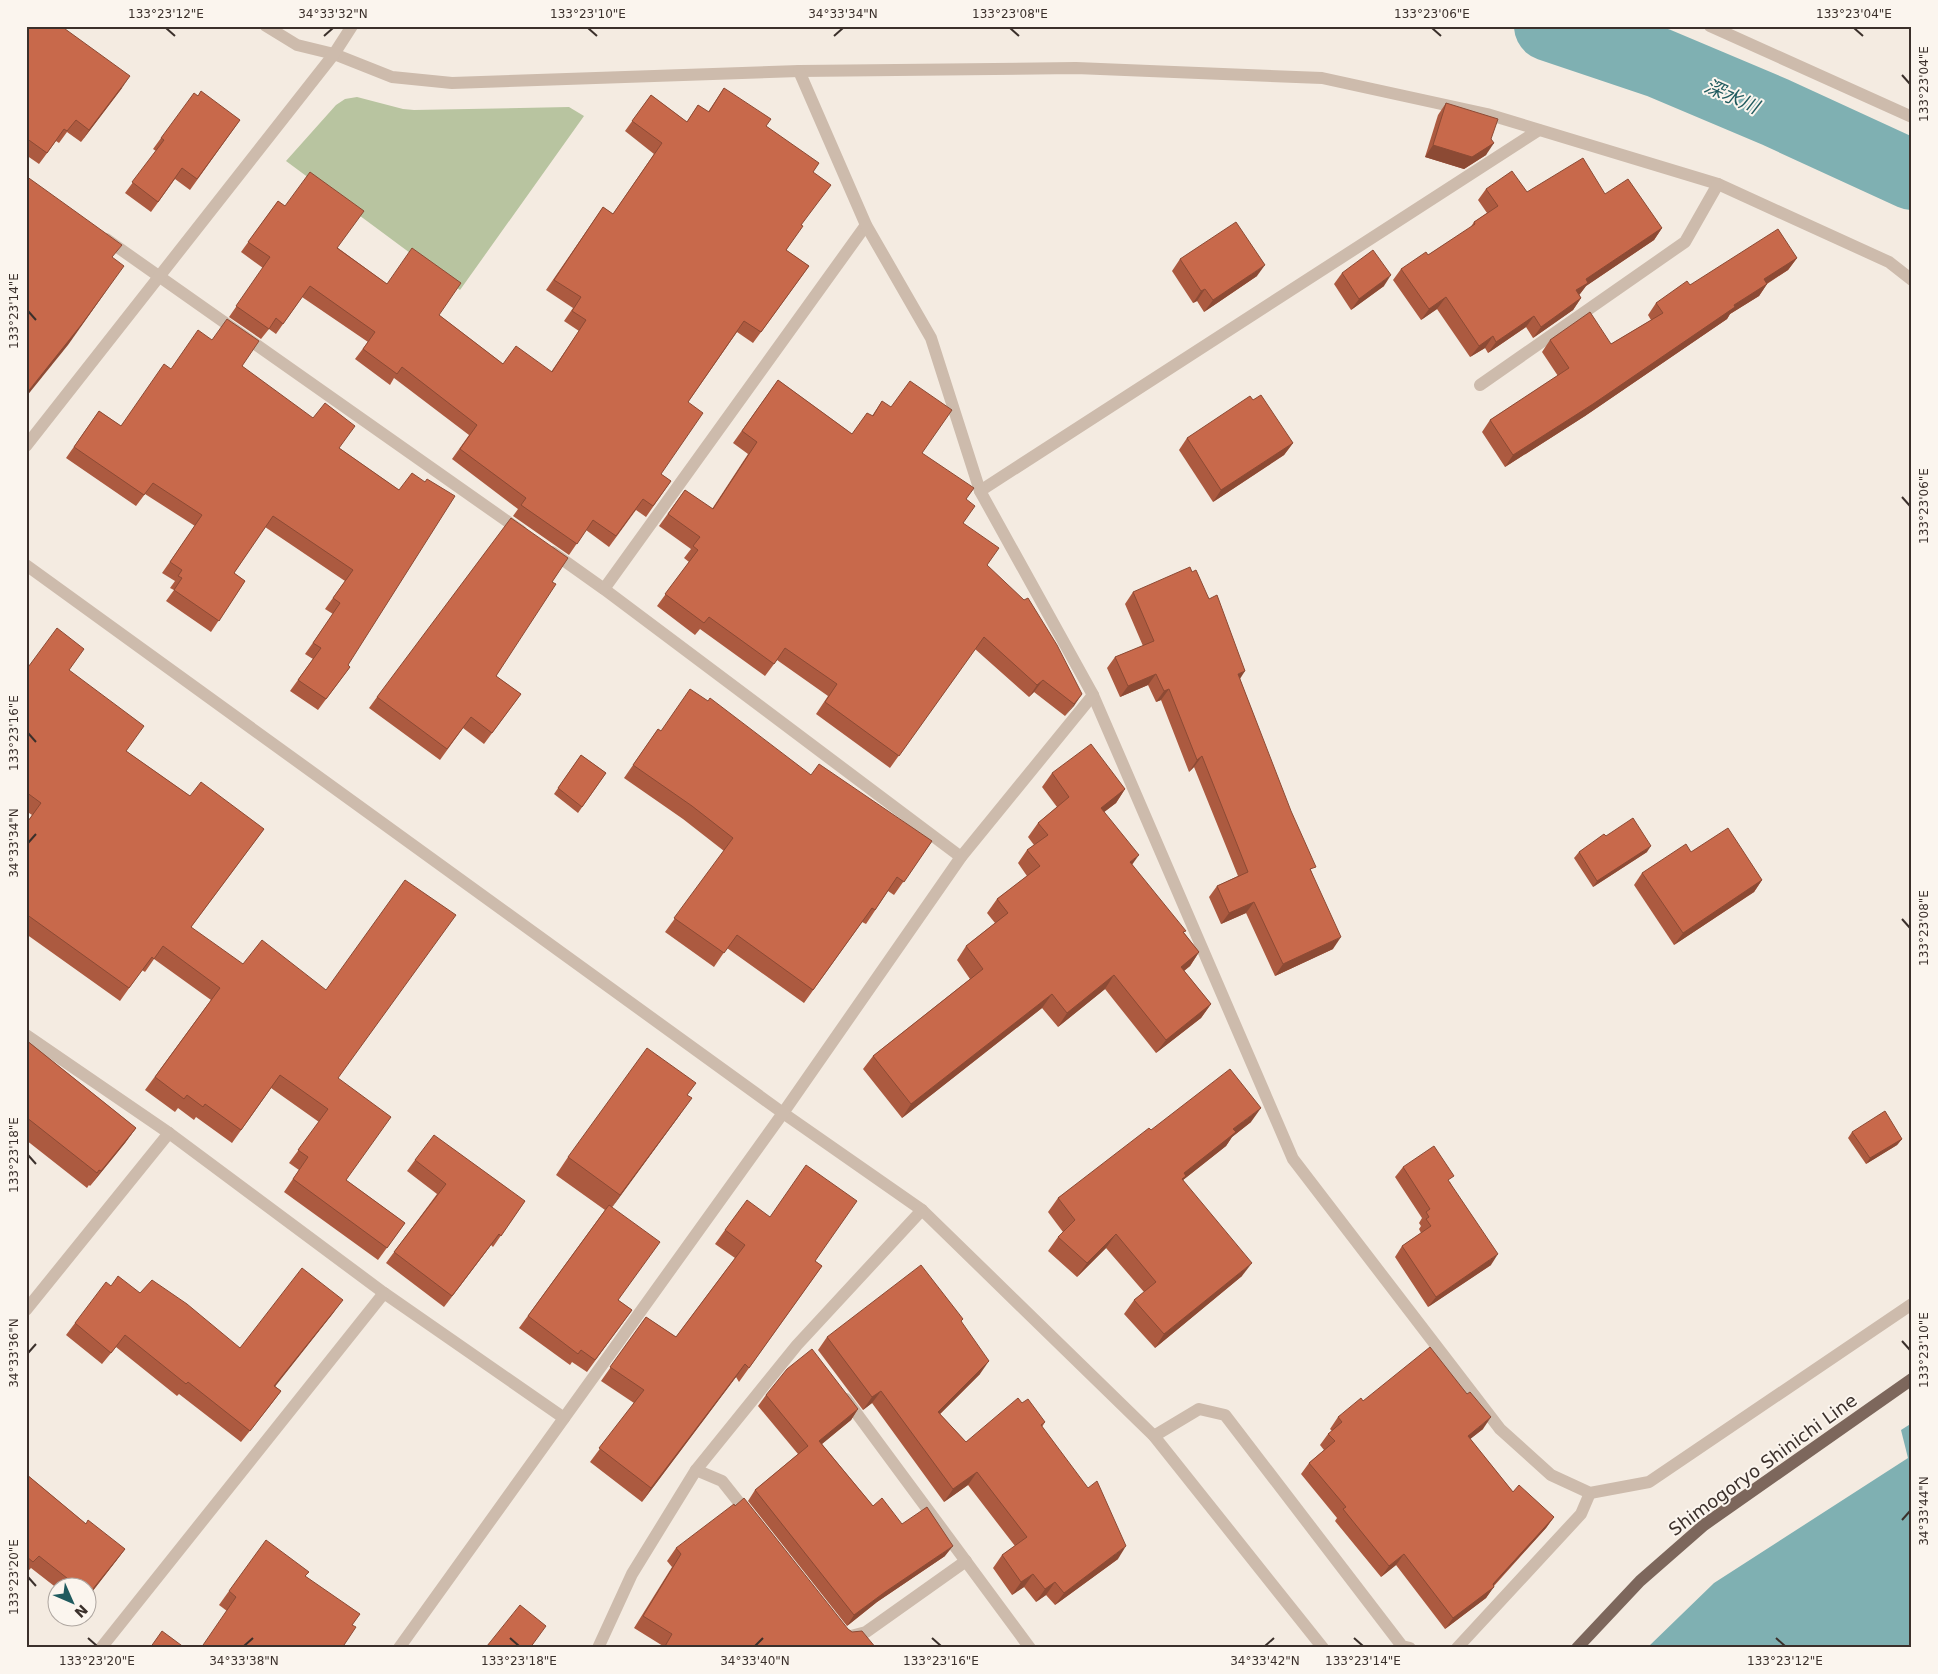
<svg xmlns="http://www.w3.org/2000/svg" width="1938" height="1674" font-family="'DejaVu Sans','Noto Sans JP',sans-serif">
  <rect width="100%" height="100%" fill="#f4ebe1"/>
  <path fill="#b8c4a0" d="M357 97 403 109 414 110 569 107 584 116 460 290 286 161 336 105 345 99Z"/>
  <path fill="#7fb0b2" d="M1912 1423V1648H1647L1714 1583 1908 1458 1901 1430Z"/>
  <g fill="none" stroke-linecap="round" stroke-linejoin="round">
    <path stroke="#7fb0b2" stroke-width="70" d="M1549 26 1659 63 1775 112 1912 175"/>
    <g stroke="#cdbbac" stroke-width="12">
      <path d="M266 26 297 45 334 54 392 77 452 83 799 71 1076 68 1322 78 1487 114 1718 184 1889 262 1912 280"/>
      <path d="M1710 26 1912 117"/>
      <path d="M106 239 521 531"/>
      <path d="M1480 385 1685 242 1718 184"/>
      <path d="M26 446 334 54 352 26"/>
      <path d="M980 491 1539 130"/>
      <path d="M552 552 604 589 961 857"/>
      <path d="M26 565 783 1113 922 1210 1154 1436 1323 1648"/>
      <path d="M604 589 866 225"/>
      <path d="M1093 695 1293 1159 1500 1429 1551 1475 1590 1493 1649 1482 1912 1304"/>
      <path d="M26 1035 169 1133 384 1293 564 1418"/>
      <path d="M26 1310 169 1133"/>
      <path d="M846 1399 1030 1648"/>
      <path d="M1154 1436 1199 1409 1225 1415 1402 1646 1410 1648"/>
      <path d="M696 1470 722 1481 749 1515"/>
      <path d="M847 1637 866 1632 966 1561"/>
      <path d="M101 1648 384 1293"/>
      <path d="M399 1648 783 1113 961 857 1093 695 980 491 931 338 866 225 799 71"/>
      <path d="M598 1648 632 1574 696 1470 797 1345 922 1210"/>
      <path d="M1457 1648 1581 1514 1590 1493"/>
    </g>
    <path stroke="#7d675c" stroke-width="12" d="M1577 1648 1640 1581 1704 1525 1912 1379"/>
  </g>
  <g fill="#ac5a40">
    <path d="M26 26 122 88 81 142 67 132 59 143 56 141 39 164 26 155Z"/>
    <path d="M724 88 766 126 813 172 801 225 786 250 809 266 753 343 737 332 688 402 661 474 671 481 646 517 636 510 609 547 586 530 569 555 513 516 518 509 452 459 469 435 394 378 390 385 355 359 368 342 302 297 276 334 269 329 261 339 229 317 263 268 241 252 278 201 338 248 387 284 439 315 503 364 551 372 579 331 564 321 573 308 546 290 603 207 613 214 654 154 625 131 651 95 687 122 698 105 708 112Z"/>
    <path d="M198 95 240 120 190 190 175 179 151 212 125 193 156 151 153 149 161 138Z"/>
    <path d="M1446 103 1491 139 1486 155 1464 169 1425 157 1438 115Z"/>
    <path d="M1486 189 1527 192 1605 194 1662 228 1654 240 1586 286 1579 295 1581 298 1573 310 1533 338 1526 327 1488 353 1485 348 1470 357 1437 309 1421 320 1393 280 1401 269 1428 255 1470 228 1474 222 1487 213 1478 200Z"/>
    <path d="M1797 258 1788 270 1767 284 1759 296 1730 314 1727 319 1585 416 1505 467 1482 432 1490 420 1558 376 1542 352 1550 340 1611 344 1651 320 1648 315 1656 303 1690 285Z"/>
    <path d="M1180 259 1257 276 1204 312 1197 301 1193 303 1172 271Z"/>
    <path d="M1342 273 1384 286 1351 310 1334 284Z"/>
    <path d="M242 366 339 448 399 490 348 665 350 667 318 710 290 691 313 659 305 654 333 614 325 609 345 581 265 527 234 573 245 581 211 632 166 601 174 590 170 588 175 581 162 573 195 526 145 494 136 506 66 458 99 411 121 426 171 369Z"/>
    <path d="M778 380 852 434 872 416 882 401 922 453 966 499 963 523 987 565 1082 694 1065 716 1034 692 1029 697 975 649 890 768 816 714 828 696 777 660 765 676 700 629 695 635 657 606 689 562 684 558 691 549 659 526 685 490 712 509 748 454 733 443Z"/>
    <path d="M1253 400 1293 443 1284 455 1213 502 1179 450 1187 438Z"/>
    <path d="M552 582 496 676 521 694 484 744 463 728 440 760 369 708 377 697Z"/>
    <path d="M1133 592 1240 679 1312 873 1333 949 1275 976 1246 913 1221 924 1209 897 1217 886 1238 876 1194 767 1189 772 1161 700 1156 702 1148 685 1120 697 1107 668 1115 657 1143 646 1125 604Z"/>
    <path d="M26 670H69L126 751 190 796 264 829 191 927 338 1078 346 1180 405 1223 378 1260 284 1192 299 1170 289 1163 319 1122 271 1088 232 1143 196 1117 194 1120 178 1108 175 1112 145 1090 211 1000 154 959 145 972 142 970 120 1001 26 934V824L32 815 26 811Z"/>
    <path d="M658 729 660 731 811 775 932 841 894 895 888 891 866 924 862 922 804 1003 727 948 714 967 665 932 724 851 683 819 624 778Z"/>
    <path d="M581 755 606 773 578 813 554 794Z"/>
    <path d="M1052 773 1125 789 1116 803 1104 812 1132 865 1199 952 1190 966 1184 971 1211 1004 1201 1018 1156 1053 1105 989 1058 1027 1042 1008 902 1118 863 1069 873 1056 970 979 957 960 966 946 995 923 987 913 997 899 1027 876 1018 863 1027 850 1034 845 1028 837 1038 823 1057 807 1042 787Z"/>
    <path d="M1606 836 1647 852 1593 887 1574 858 1579 852Z"/>
    <path d="M1691 852 1762 880 1754 892 1674 945 1634 885 1642 873Z"/>
    <path d="M26 1040 136 1128 125 1143 90 1186 89 1185 87 1188 26 1140Z"/>
    <path d="M687 1095 679 1116 612 1207 618 1300 632 1310 587 1372 572 1362 570 1365 519 1328 605 1210 556 1175 568 1157Z"/>
    <path d="M1251 1122 1232 1137 1226 1146 1183 1180 1242 1276 1155 1348 1124 1314 1134 1300 1144 1292 1106 1248 1077 1277 1048 1251 1058 1237 1063 1232 1048 1212 1058 1198 1151 1130Z"/>
    <path d="M1852 1132 1902 1139 1897 1145 1866 1164 1848 1138Z"/>
    <path d="M415 1160 525 1201 493 1247 491 1245 444 1307 386 1263 437 1194 407 1171Z"/>
    <path d="M1403 1167 1450 1182 1491 1265 1428 1307 1395 1257 1402 1246 1421 1233 1419 1229 1421 1226 1419 1223 1422 1218 1395 1177Z"/>
    <path d="M725 1230 815 1261 822 1266 739 1382 736 1377 642 1502 590 1462 634 1403 601 1381 646 1317 676 1337 735 1258 715 1244Z"/>
    <path d="M111 1286 140 1293 240 1348 334 1312 275 1386 281 1391 272 1403 241 1442 179 1394 177 1396 116 1347 102 1364 66 1335 75 1323Z"/>
    <path d="M961 1322 980 1374 940 1414 966 1442 1022 1403 1045 1422 1042 1427 1118 1559 1055 1605 1046 1595 1036 1602 1024 1587 1012 1595 993 1568 1002 1555 1015 1546 968 1485 944 1502 872 1403 863 1410 818 1350 827 1337Z"/>
    <path d="M766 1395 858 1409 851 1420 822 1444 873 1506 902 1524 945 1556 877 1602 847 1626 748 1501 755 1490 798 1454 758 1406Z"/>
    <path d="M1363 1401 1483 1429 1470 1439 1513 1492 1554 1517 1546 1528 1494 1586 1486 1598 1445 1629 1396 1565 1381 1577 1335 1521 1337 1518 1301 1474 1309 1463 1324 1450 1320 1445 1328 1434 1332 1431 1330 1429 1338 1417Z"/>
    <path d="M26 1474 86 1524 125 1549 116 1561 88 1597V1586H58V1589L31 1568 26 1573Z"/>
    <path d="M676 1548 848 1629 876 1648H662L663 1646 634 1628 672 1567 667 1561Z"/>
    <path d="M305 1576 352 1625 227 1611 219 1605 229 1591Z"/>
  </g>
  <g fill="#8c4a34">
    <path d="M130 76 122 88 81 142 89 130Z"/>
    <path d="M1494 143 1486 155 1464 169 1425 157 1433 145Z"/>
    <path d="M1662 228 1654 240 1586 286 1580 294 1568 302 1576 290 1586 279Z"/>
    <path d="M1797 258 1788 270 1755 291 1764 279Z"/>
    <path d="M1265 265 1257 276 1204 312 1213 300Z"/>
    <path d="M1391 275 1384 286 1351 310 1359 299Z"/>
    <path d="M1767 284 1759 296 1730 314 1727 319 1585 416 1505 467 1513 455 1734 305Z"/>
    <path d="M109 287 68 345 26 397V394Z"/>
    <path d="M1205 289 1197 301 1193 303 1201 291Z"/>
    <path d="M1446 297 1437 309 1421 320 1429 309Z"/>
    <path d="M1581 298 1573 310 1533 338 1541 327Z"/>
    <path d="M1534 316 1526 327 1488 353 1496 342Z"/>
    <path d="M1493 336 1485 348 1470 357 1479 346Z"/>
    <path d="M1293 443 1284 455 1213 502 1221 490Z"/>
    <path d="M1245 671 1238 682V674Z"/>
    <path d="M1156 674 1148 685 1120 697 1128 686Z"/>
    <path d="M1043 680 1034 692 1029 697 1037 685Z"/>
    <path d="M1169 689 1161 700 1156 702 1164 691Z"/>
    <path d="M1082 694 1074 706 1065 716 1074 704Z"/>
    <path d="M1202 756 1194 767 1189 772 1197 760Z"/>
    <path d="M1125 789 1116 803 1091 822 1101 808Z"/>
    <path d="M1651 846 1647 852 1593 887 1597 881Z"/>
    <path d="M1139 855 1129 869 1130 862Z"/>
    <path d="M1762 880 1754 892 1674 945 1683 933Z"/>
    <path d="M1254 902 1246 913 1221 924 1229 913Z"/>
    <path d="M1341 937 1333 949 1275 976 1283 964Z"/>
    <path d="M1199 952 1190 966 1171 981 1181 967Z"/>
    <path d="M1114 975 1105 989 1058 1027 1067 1013Z"/>
    <path d="M1052 994 1042 1008 902 1118 911 1104Z"/>
    <path d="M1211 1004 1201 1018 1156 1053 1166 1040Z"/>
    <path d="M692 1098 679 1116 608 1213 620 1195Z"/>
    <path d="M1261 1108 1251 1122 1232 1137 1226 1146 1183 1180 1177 1190 1184 1173 1233 1129Z"/>
    <path d="M136 1128 125 1143 90 1186 101 1171Z"/>
    <path d="M1902 1139 1897 1145 1866 1164 1870 1158Z"/>
    <path d="M499 1234 491 1245 444 1307 452 1296Z"/>
    <path d="M1116 1234 1106 1248 1077 1277 1087 1263Z"/>
    <path d="M1498 1254 1491 1265 1428 1307 1436 1297Z"/>
    <path d="M1252 1263 1242 1276 1155 1348 1164 1334Z"/>
    <path d="M343 1300 334 1312 266 1398 274 1386Z"/>
    <path d="M989 1361 980 1374 929 1425 938 1412Z"/>
    <path d="M745 1364 736 1377 642 1502 651 1488Z"/>
    <path d="M881 1391 872 1403 863 1410 872 1397Z"/>
    <path d="M858 1409 851 1420 812 1452 819 1441Z"/>
    <path d="M1491 1417 1483 1429 1460 1447 1468 1436Z"/>
    <path d="M977 1472 968 1485 944 1502 953 1489Z"/>
    <path d="M1554 1517 1546 1528 1489 1590 1494 1587 1486 1598 1445 1629 1453 1618 1493 1584Z"/>
    <path d="M953 1546 945 1556 877 1602 847 1626 854 1615 885 1592Z"/>
    <path d="M1126 1546 1118 1559 1055 1605 1064 1593Z"/>
    <path d="M125 1549 116 1561 88 1597V1595Z"/>
    <path d="M1404 1554 1396 1565 1381 1577 1389 1566Z"/>
    <path d="M1033 1574 1024 1587 1012 1595 1021 1582Z"/>
    <path d="M1055 1582 1046 1595 1036 1602 1045 1589Z"/>
  </g>
  <g fill="#c8694b" stroke="#8c4a34">
    <path d="M26 26H61L130 76 89 130 76 120 67 131 64 129 47 153 26 138Z"/>
    <path d="M724 88 771 119 766 126 819 163 813 172 831 185 801 225 803 226 786 250 809 266 761 332 744 321 688 402 703 413 661 474 671 481 653 506 643 499 616 536 593 520 577 544 521 505 526 498 460 449 477 425 402 367 397 374 363 349 375 332 310 286 283 324 276 318 269 329 236 306 270 257 248 242 278 201 285 206 310 172 364 211 337 248 387 284 412 248 461 283 439 315 503 364 516 346 552 372 586 320 572 311 581 297 554 280 603 207 613 214 662 143 632 121 651 95 687 122 698 105 709 112Z"/>
    <path d="M201 91 240 120 197 179 182 168 158 202 132 182 164 140 161 138 194 93 198 96Z"/>
    <path d="M1446 103 1498 119 1491 139 1494 143 1472 157 1433 145Z"/>
    <path d="M1583 158 1605 194 1628 179 1662 228 1586 279 1588 283 1576 290 1581 298 1541 327 1534 316 1496 342 1493 336 1479 346 1446 297 1429 309 1401 269 1426 252 1428 255 1475 224 1474 222 1498 206 1486 189 1512 171 1527 192Z"/>
    <path d="M26 176 122 245 112 257 124 266 82 324 26 394Z"/>
    <path d="M1236 222 1265 265 1213 300 1205 289 1201 291 1180 259Z"/>
    <path d="M1778 229 1797 258 1764 279 1767 284 1734 305 1735 307 1593 404 1513 455 1490 420 1569 368 1550 340 1590 312 1611 344 1663 313 1656 303 1687 281 1690 285Z"/>
    <path d="M1373 250 1391 275 1359 299 1342 273Z"/>
    <path d="M227 319 259 341 242 366 313 418 325 403 355 426 339 448 399 490 412 473 425 482 427 479 455 496 348 665 350 667 326 699 298 680 321 648 313 643 340 603 333 598 353 570 273 516 234 573 245 581 219 621 174 590 182 578 178 576 182 570 170 562 202 515 153 483 144 495 74 447 99 411 121 426 164 364 171 369 198 330 212 340Z"/>
    <path d="M778 380 852 434 867 413 873 416 882 401 891 407 910 381 952 410 922 453 974 488 966 499 975 506 963 523 999 548 987 565 1024 600 1028 598 1057 645 1082 694 1074 704 1043 680 1037 685 984 637 899 756 825 702 837 684 785 648 774 664 709 617 704 623 665 594 698 550 693 546 700 537 668 514 685 490 713 509 757 442 742 431Z"/>
    <path d="M1261 395 1293 443 1221 490 1187 438 1250 396 1253 400Z"/>
    <path d="M511 518 568 558 552 582 556 584 496 676 521 694 492 733 471 717 447 749 377 697Z"/>
    <path d="M1190 567 1192 572 1196 570 1209 599 1217 595 1245 671 1238 674 1291 811 1316 867 1310 869 1341 937 1283 964 1254 902 1229 913 1217 886 1248 872 1202 756 1197 760 1169 689 1164 691 1156 674 1128 686 1115 657 1154 641 1133 592Z"/>
    <path d="M57 628 84 649 69 670 144 726 126 751 190 796 201 782 264 829 191 927 243 964 262 940 326 990 405 880 456 915 338 1078 391 1117 346 1180 405 1223 387 1248 293 1179 308 1157 298 1150 328 1109 280 1075 241 1130 205 1104 203 1107 187 1095 184 1099 155 1077 220 988 163 946 154 959 152 957 129 988 26 914V824L41 803 26 792V670Z"/>
    <path d="M690 689 708 701 710 698 811 775 819 764 932 841 904 882 897 877 875 910 872 908 813 990 737 935 724 953 674 918 733 838 692 806 633 765 658 729 661 731Z"/>
    <path d="M1091 744 1125 789 1101 808 1139 855 1130 862 1186 931 1183 932 1199 952 1181 967 1211 1004 1166 1040 1114 975 1067 1013 1052 994 911 1104 873 1056 983 969 966 946 1008 913 997 899 1040 866 1027 850 1048 835 1038 823 1069 797 1052 773Z"/>
    <path d="M581 755 606 773 582 807 558 788Z"/>
    <path d="M1633 818 1651 846 1597 881 1579 852 1604 834 1606 836Z"/>
    <path d="M1728 828 1762 880 1683 933 1642 873 1686 844 1691 852Z"/>
    <path d="M26 1040 136 1128 101 1171 99 1170 97 1173 26 1117Z"/>
    <path d="M647 1048 696 1083 687 1095 692 1098 620 1195 568 1157Z"/>
    <path d="M1230 1069 1261 1108 1233 1129 1236 1132 1184 1173 1186 1176 1182 1179 1252 1263 1164 1334 1134 1300 1156 1282 1116 1234 1087 1263 1058 1237 1075 1220 1058 1198 1149 1128 1151 1130Z"/>
    <path d="M1885 1111 1902 1139 1870 1158 1852 1132Z"/>
    <path d="M434 1135 525 1201 501 1236 499 1234 452 1296 394 1252 446 1184 415 1160Z"/>
    <path d="M1434 1146 1454 1176 1448 1180 1498 1254 1436 1297 1402 1246 1431 1226 1426 1219 1429 1217 1426 1212 1430 1209 1403 1167Z"/>
    <path d="M806 1165 857 1201 815 1261 822 1266 749 1368 745 1364 651 1488 599 1448 644 1390 610 1367 646 1317 676 1337 745 1245 725 1230 747 1200 770 1217Z"/>
    <path d="M609 1205 660 1242 618 1300 632 1310 595 1360 581 1350 578 1354 528 1316Z"/>
    <path d="M921 1265 963 1319 961 1321 989 1361 938 1412 966 1442 1018 1398 1022 1403 1028 1399 1045 1422 1041 1425 1088 1488 1097 1481 1126 1546 1064 1593 1055 1582 1045 1589 1033 1574 1021 1582 1002 1555 1027 1537 977 1472 953 1489 881 1391 872 1397 827 1337Z"/>
    <path d="M302 1268 343 1300 274 1386 281 1391 250 1431 188 1382 186 1384 125 1335 111 1353 75 1323 106 1282 111 1286 118 1276 140 1293 152 1280 187 1304 240 1348Z"/>
    <path d="M1430 1347 1467 1394 1470 1392 1491 1417 1468 1436 1513 1492 1519 1485 1554 1517 1493 1584 1494 1587 1453 1618 1404 1554 1389 1566 1343 1509 1346 1507 1309 1463 1335 1441 1328 1434 1342 1422 1338 1417 1361 1398 1363 1401Z"/>
    <path d="M812 1349 858 1409 819 1441 873 1506 882 1498 902 1524 927 1507 953 1546 885 1592 854 1615 755 1490 808 1446 766 1395 787 1369Z"/>
    <path d="M26 1474 86 1524 88 1520 125 1549 88 1595V1586H77L39 1556 33 1562 26 1556Z"/>
    <path d="M744 1498 848 1629 852 1632 862 1631 876 1648H664L672 1634 643 1616 681 1554 676 1548 734 1504 735 1506Z"/>
    <path d="M266 1540 309 1572 305 1576 360 1614 352 1625 356 1627 342 1648H201L236 1597 229 1591Z"/>
    <path d="M520 1605 546 1626 530 1648H488L487 1646Z"/>
    <path d="M162 1631 185 1648H150Z"/>
  </g>
  <path fill="none" stroke="#3b302b" stroke-width="2" d="M166 28 175 36M588 28 597 36M1010 28 1019 36M1432 28 1441 36M1854 28 1863 36M324 36 333 28M834 36 843 28M1902 75 1910 84M28 311 36 320M1902 497 1910 506M28 733 36 742M28 843 36 834M1902 919 1910 928M28 1155 36 1164M1902 1341 1910 1350M28 1353 36 1344M1902 1520 1910 1511M28 1577 36 1586M88 1638 97 1646M510 1638 519 1646M932 1638 941 1646M1354 1638 1363 1646M1776 1638 1785 1646M244 1646 253 1638M755 1646 763 1638M1265 1646 1274 1638"/>
  <g text-anchor="middle" stroke-width="4" stroke-linejoin="round" paint-order="stroke">
    <g font-size="18" fill="#3b302b" stroke="#fbf5ee">
      <text transform="translate(1763 1465) rotate(-36)" y="6">Shimogoryo Shinichi Line</text>
    </g>
    <g font-size="19" font-style="italic" fill="#1f5a5e" stroke="#fbf5ee">
      <text transform="translate(1732 96) rotate(24)" y="7">深水川</text>
    </g>
  </g>
  <rect width="1938" height="1674" fill="none" stroke="#fbf5ee" stroke-width="55"/>
  <g transform="translate(72 1602) rotate(135)"><circle r="24" fill="#fbf5ee" stroke="#aea6a0"/>
  <path d="M0-4L9 19L0 12L-9 19Z" fill="#1f5a5e"/>
  <text y="-8" font-size="14" font-weight="bold" text-anchor="middle" fill="#3b302b">N</text>
  </g>
  <rect x="28" y="28" width="1882" height="1618" fill="none" stroke="#3b302b" stroke-width="2"/>
  <g font-size="12" text-anchor="middle" fill="#3b302b">
    <text x="166" y="18">133°23'12"E</text>
    <text x="333" y="18">34°33'32"N</text>
    <text x="588" y="18">133°23'10"E</text>
    <text x="843" y="18">34°33'34"N</text>
    <text x="1010" y="18">133°23'08"E</text>
    <text x="1432" y="18">133°23'06"E</text>
    <text x="1854" y="18">133°23'04"E</text>
    <text transform="translate(1924 84) rotate(-90)" y="4">133°23'04"E</text>
    <text transform="translate(14 311) rotate(-90)" y="4">133°23'14"E</text>
    <text transform="translate(1924 506) rotate(-90)" y="4">133°23'06"E</text>
    <text transform="translate(14 733) rotate(-90)" y="4">133°23'16"E</text>
    <text transform="translate(14 843) rotate(-90)" y="4">34°33'34"N</text>
    <text transform="translate(1924 928) rotate(-90)" y="4">133°23'08"E</text>
    <text transform="translate(14 1155) rotate(-90)" y="4">133°23'18"E</text>
    <text transform="translate(1924 1350) rotate(-90)" y="4">133°23'10"E</text>
    <text transform="translate(14 1353) rotate(-90)" y="4">34°33'36"N</text>
    <text transform="translate(1924 1511) rotate(-90)" y="4">34°33'44"N</text>
    <text transform="translate(14 1577) rotate(-90)" y="4">133°23'20"E</text>
    <text x="97" y="1665">133°23'20"E</text>
    <text x="244" y="1665">34°33'38"N</text>
    <text x="519" y="1665">133°23'18"E</text>
    <text x="755" y="1665">34°33'40"N</text>
    <text x="941" y="1665">133°23'16"E</text>
    <text x="1265" y="1665">34°33'42"N</text>
    <text x="1363" y="1665">133°23'14"E</text>
    <text x="1785" y="1665">133°23'12"E</text>
  </g>
</svg>
